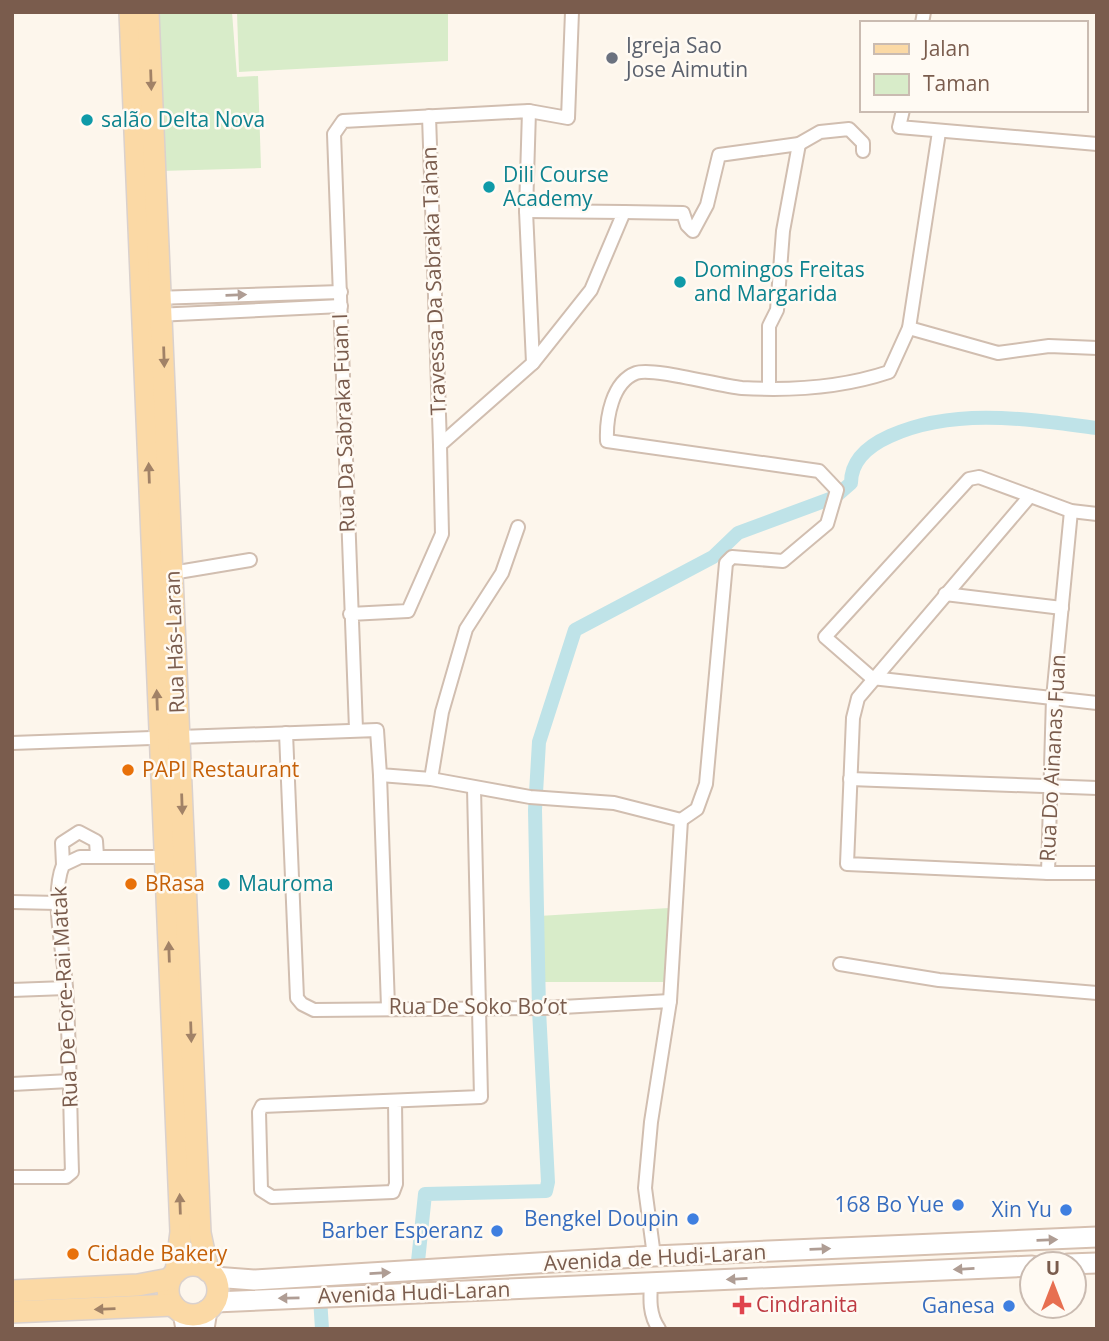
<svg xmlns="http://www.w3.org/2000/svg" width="1109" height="1341" font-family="'Open Sans',sans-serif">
  <rect width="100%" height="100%" fill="#fdf6ec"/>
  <g fill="#d8ecc9">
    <path d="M157 12H232L237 77 258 76 261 168 161 171Z"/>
    <path d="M237 12H448V61L239 72Z"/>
    <path d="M669 908 667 982H544L539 916Z"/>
  </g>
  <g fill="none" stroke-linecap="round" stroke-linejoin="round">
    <g stroke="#bfe3e8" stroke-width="14">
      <path d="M417 1271 425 1194 546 1191 548 1182 539 1010 535 810 539 742 575 630 713 557 738 533 835 497 851 483C851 459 870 445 890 436 954 407 1028 419 1097 428"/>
      <path d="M320 1298 322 1329"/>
    </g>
    <defs>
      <g id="minor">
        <path d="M922 23 924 12"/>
        <path d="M903 110 899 127 1097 144"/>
        <path d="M529 111 568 118 572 12"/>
        <path d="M429 116 440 445"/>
        <path d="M526 211 624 212 591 290 533 363"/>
        <path d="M624 212 683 213 687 225 693 231 707 205 719 155 799 144 820 132 849 129 863 143V151"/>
        <path d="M154 298 341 292"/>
        <path d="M156 315 341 306"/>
        <path d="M909 328 998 353 1049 346 1097 348"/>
        <path d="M769 387V326L777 310 783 231 799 144"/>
        <path d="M1030 496 858 698 853 718 847 864 1048 873 1053 698 1071 511"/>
        <path d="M1097 514 1071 511 979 477 969 479 825 637 872 678 1097 703"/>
        <path d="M172 573 250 560"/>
        <path d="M945 594 1062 608"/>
        <path d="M350 614 408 611 442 534 440 445 533 363 526 211 529 111 343 121 334 134 356 729"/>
        <path d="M286 733 297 998 302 1004 314 1010 544 1008 670 1001 651 1122 645 1188 654 1256"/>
        <path d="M12 743 377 730 380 775 431 779 530 797 614 803 681 820"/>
        <path d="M380 775 388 1007"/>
        <path d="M431 779 442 712 466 629 502 573 518 527"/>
        <path d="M850 779 1097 788"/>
        <path d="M681 820 697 809 706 784 726 563 732 557 783 561 827 524 837 490 819 471 607 441C606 418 612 382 636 373 653 367 719 386 742 388 793 391 841 388 889 372L909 328 939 132"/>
        <path d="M63 865 62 843 79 832 96 841 97 856"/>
        <path d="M1048 873H1097"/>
        <path d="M12 902 58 903"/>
        <path d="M840 964 939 980 1097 993"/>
        <path d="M12 990 66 988"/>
        <path d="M670 1001 681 820"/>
        <path d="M12 1084 70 1081"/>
        <path d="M395 1101 396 1184 393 1192 272 1197 261 1190 259 1112 262 1106 481 1097 474 788"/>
        <path d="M12 1177H66L72 1172C70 1110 70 1049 66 988 64 953 50 897 63 865L80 857H165"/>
        <path d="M651 1283C650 1299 649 1315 659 1329"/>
      </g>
      <g id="secondary">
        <path d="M1068 1264 1097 1263"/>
        <path d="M214 1277 254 1280 654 1256 1097 1237"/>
        <path d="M215 1302 1032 1266"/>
        <path d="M183 1313 186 1329"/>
        <path d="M204 1329 207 1310"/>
      </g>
      <g id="primary">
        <path d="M130 12 181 1232 176 1272"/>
        <path d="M148 12 200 1233 208 1271"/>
        <circle cx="193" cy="1290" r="25"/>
        <path d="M12 1291 138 1285 170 1279"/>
        <path d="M12 1312 173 1305"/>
      </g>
    </defs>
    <use href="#minor" stroke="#d1beb0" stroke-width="16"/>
    <use href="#secondary" stroke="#d6c0b0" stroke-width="23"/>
    <use href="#primary" stroke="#dad1cd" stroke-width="24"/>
    <use href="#minor" stroke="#fff" stroke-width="12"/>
    <use href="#secondary" stroke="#fff" stroke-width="19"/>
    <use href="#primary" stroke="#fbd9a5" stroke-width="21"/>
  </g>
  <defs><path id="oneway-solid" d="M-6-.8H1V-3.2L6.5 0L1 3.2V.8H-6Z" transform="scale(1.75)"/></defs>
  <g fill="#a18267">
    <use href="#oneway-solid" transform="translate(151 80) rotate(88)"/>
    <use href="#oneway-solid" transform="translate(164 357) rotate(88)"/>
    <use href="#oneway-solid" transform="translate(149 473) rotate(-92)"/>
    <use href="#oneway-solid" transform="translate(157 700) rotate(-92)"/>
    <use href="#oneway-solid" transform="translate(182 804) rotate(88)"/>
    <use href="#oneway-solid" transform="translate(169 952) rotate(-92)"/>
    <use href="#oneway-solid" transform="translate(191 1032) rotate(88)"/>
    <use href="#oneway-solid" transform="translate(180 1204) rotate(-92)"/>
    <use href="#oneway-solid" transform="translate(105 1309) rotate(178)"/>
  </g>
  <g fill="#af9d94">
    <use href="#oneway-solid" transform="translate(236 295) rotate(-2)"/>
    <use href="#oneway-solid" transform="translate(1047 1240) rotate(-2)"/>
    <use href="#oneway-solid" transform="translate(820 1249) rotate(-2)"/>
    <use href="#oneway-solid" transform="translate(964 1269) rotate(177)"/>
    <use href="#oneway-solid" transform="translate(380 1273) rotate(-3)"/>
    <use href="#oneway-solid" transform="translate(737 1279) rotate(177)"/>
    <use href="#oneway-solid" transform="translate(289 1298) rotate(179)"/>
  </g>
  <circle fill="#6b7280" stroke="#fffaf3" stroke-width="2.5" cx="612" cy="58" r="7"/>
  <g fill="#0f9aa8" stroke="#fffaf3" stroke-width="2.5">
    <circle cx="87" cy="120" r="7"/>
    <circle cx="489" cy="187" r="7"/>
    <circle cx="680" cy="282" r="7"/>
    <circle cx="224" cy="884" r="7"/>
  </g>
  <g fill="#e8710a" stroke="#fffaf3" stroke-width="2.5">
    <circle cx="128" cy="770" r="7"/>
    <circle cx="131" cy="884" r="7"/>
    <circle cx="73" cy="1254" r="7"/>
  </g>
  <g fill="#3f7fe0" stroke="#fffaf3" stroke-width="2.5">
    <circle cx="958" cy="1205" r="7"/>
    <circle cx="1066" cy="1210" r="7"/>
    <circle cx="693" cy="1219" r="7"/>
    <circle cx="497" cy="1231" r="7"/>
    <circle cx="1009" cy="1306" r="7"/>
  </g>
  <path fill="#e0444e" stroke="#fffaf3" stroke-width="2.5" d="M738.5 1294.5h7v7h7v7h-7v7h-7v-7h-7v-7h7z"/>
  <g text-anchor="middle" stroke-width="5" stroke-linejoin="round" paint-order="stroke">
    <g font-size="21" fill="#5b616d" stroke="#fffaf3" text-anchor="start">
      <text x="626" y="53">Igreja Sao<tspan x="626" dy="24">Jose Aimutin</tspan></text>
    </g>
    <g font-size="21" fill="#0d838f" stroke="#fffaf3" text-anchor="start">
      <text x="101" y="127">salão Delta Nova</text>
      <text x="503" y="182">Dili Course<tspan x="503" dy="24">Academy</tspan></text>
      <text x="694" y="277">Domingos Freitas<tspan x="694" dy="24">and Margarida</tspan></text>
      <text x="238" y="891">Mauroma</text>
    </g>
    <g font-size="21" fill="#7a5c4d" stroke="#fffaf3">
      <text transform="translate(434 281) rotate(-92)" y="7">Travessa Da Sabraka Tahan</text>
      <text transform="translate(344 423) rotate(-92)" y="7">Rua Da Sabraka Fuan I</text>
      <text transform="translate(175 642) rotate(-92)" y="7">Rua Hás-Laran</text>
      <text transform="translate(1053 758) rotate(-87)" y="7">Rua Do Ainanas Fuan</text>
      <text transform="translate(65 997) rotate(-93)" y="7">Rua De Fore-Rai Matak</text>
      <text x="478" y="1014">Rua De Soko Bo’ot</text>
      <text transform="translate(655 1258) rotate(-3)" y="7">Avenida de Hudi-Laran</text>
      <text transform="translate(414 1293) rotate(-2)" y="7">Avenida Hudi-Laran</text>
    </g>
    <g font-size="21" fill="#c56008" stroke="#fffaf3" text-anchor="start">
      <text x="142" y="777">PAPI Restaurant</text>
      <text x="145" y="891">BRasa</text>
      <text x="87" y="1261">Cidade Bakery</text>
    </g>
    <g font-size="21" fill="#366cbe" stroke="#fffaf3" text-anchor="end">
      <text x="944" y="1212">168 Bo Yue</text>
      <text x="1052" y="1217">Xin Yu</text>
      <text x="679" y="1226">Bengkel Doupin</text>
      <text x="483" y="1238">Barber Esperanz</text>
      <text x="995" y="1313">Ganesa</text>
    </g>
    <g font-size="21" fill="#be3a42" stroke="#fffaf3" text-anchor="start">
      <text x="756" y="1312">Cindranita</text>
    </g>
  </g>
  <rect width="1109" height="1341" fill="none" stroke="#7a5c4d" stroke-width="28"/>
  <rect x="860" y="21" width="228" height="91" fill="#fffaf3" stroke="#cabbb1" stroke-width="2"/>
  <rect x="874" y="44" width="35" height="10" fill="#fbd9a5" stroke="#cabbb1" stroke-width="2"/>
  <text x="923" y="56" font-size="21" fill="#7a5c4d">Jalan</text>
  <rect x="874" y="74" width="35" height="21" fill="#d8ecc9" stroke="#cabbb1" stroke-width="2"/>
  <text x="923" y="91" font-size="21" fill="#7a5c4d">Taman</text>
  <g transform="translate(1053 1285)"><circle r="33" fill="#fffaf3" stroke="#cabbb1" stroke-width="2"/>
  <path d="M0-5L12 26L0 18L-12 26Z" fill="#e76f51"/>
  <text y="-10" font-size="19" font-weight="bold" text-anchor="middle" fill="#7a5c4d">U</text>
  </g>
</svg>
